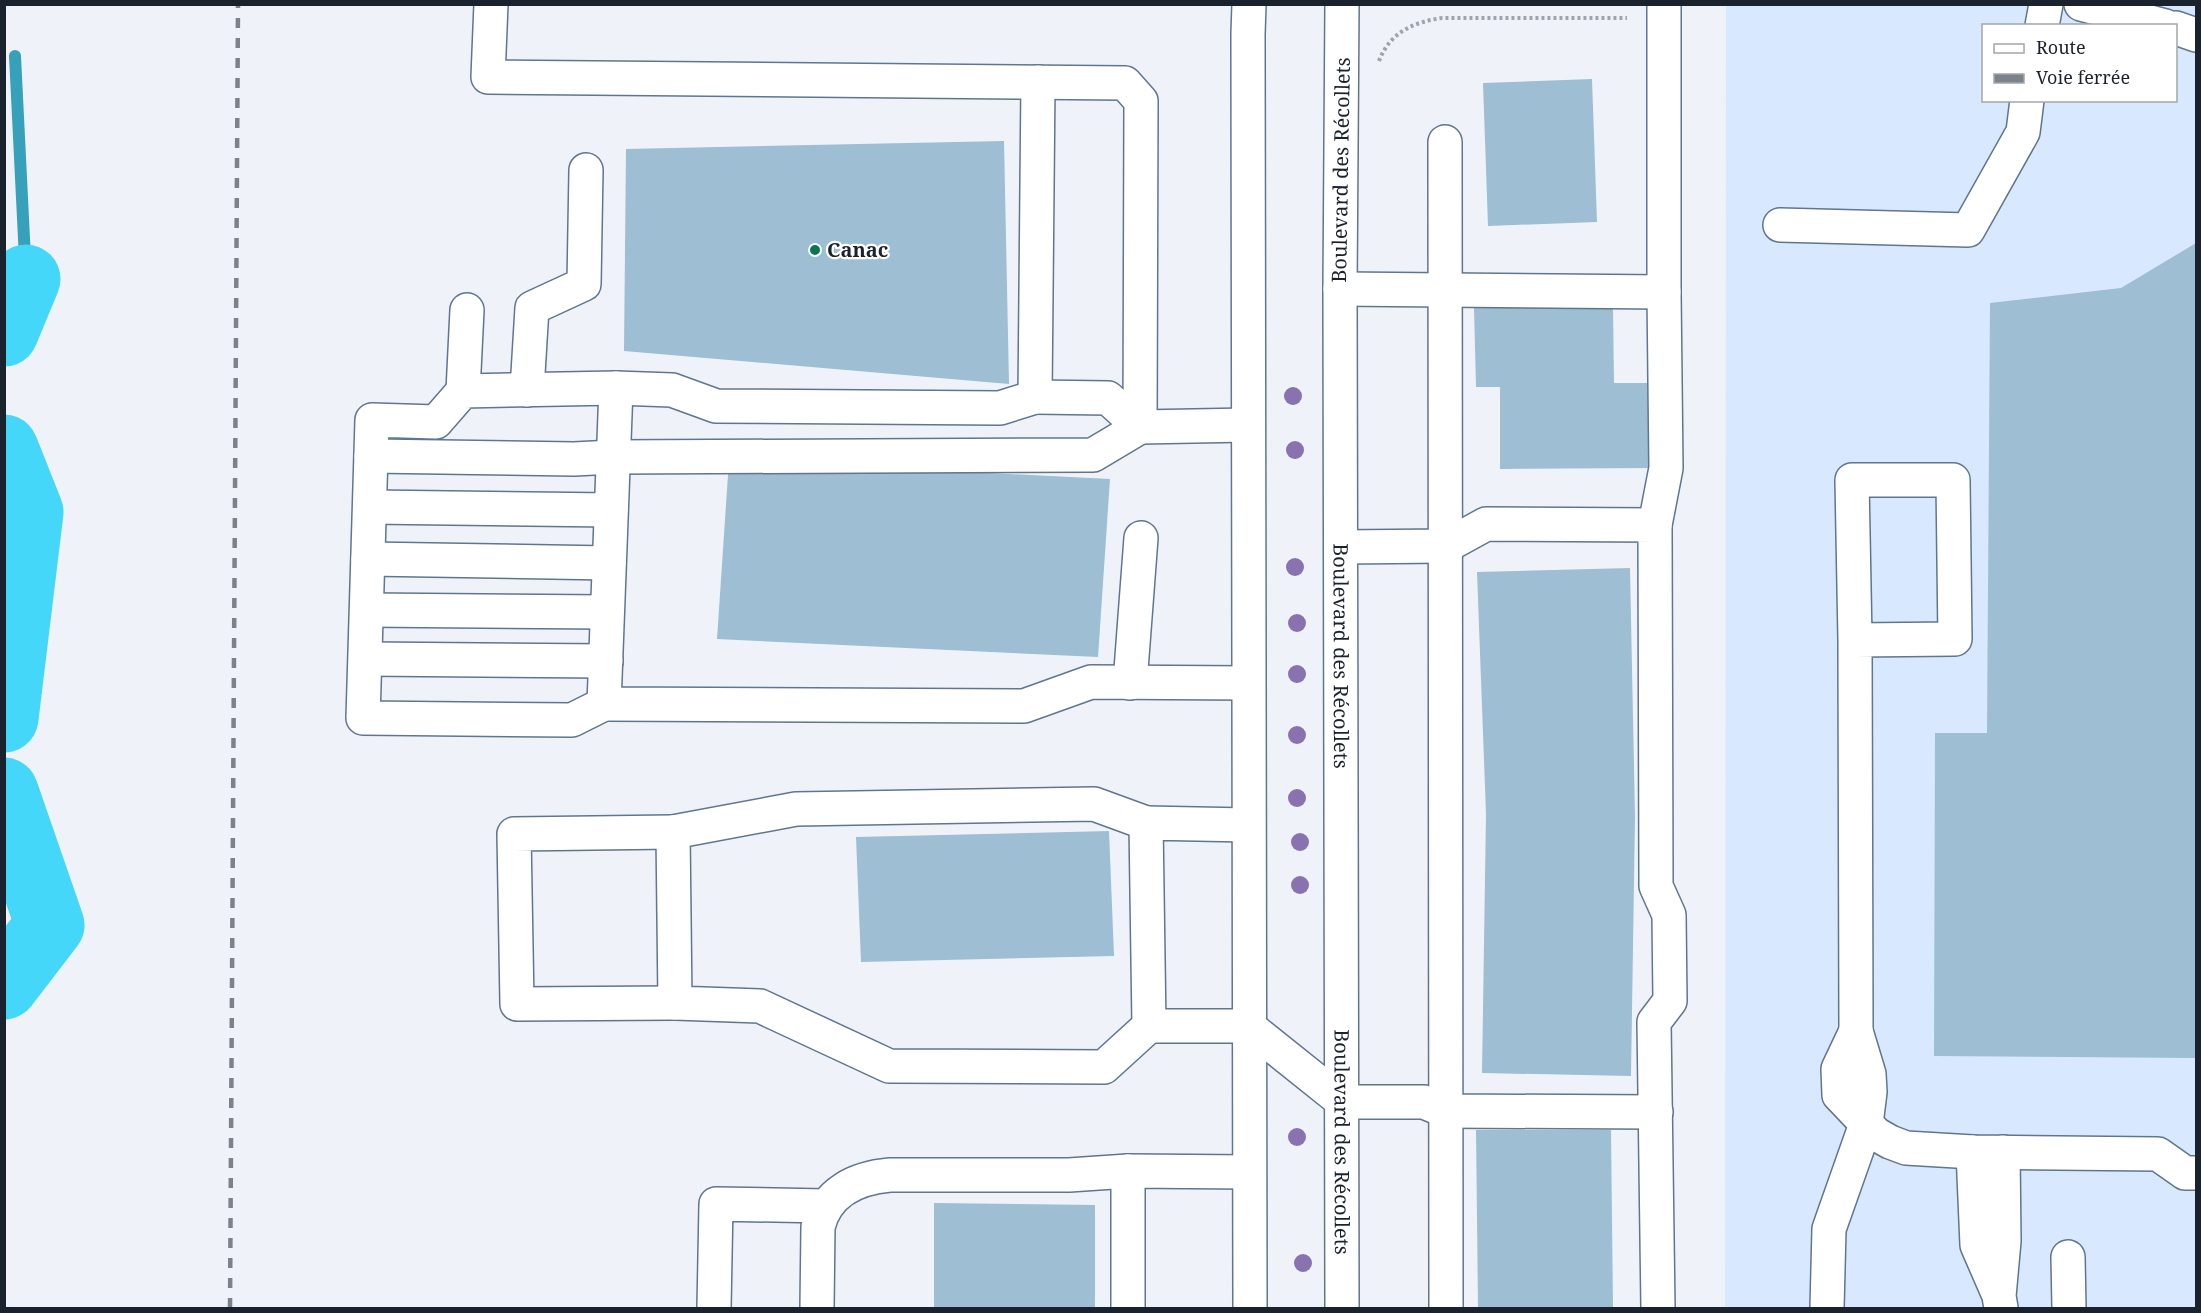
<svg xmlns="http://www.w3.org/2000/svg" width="2201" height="1313" font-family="'Noto Serif',serif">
  <rect width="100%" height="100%" fill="#eff3f9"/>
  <path fill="#d8e9ff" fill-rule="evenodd" d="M1726 5H2196V1308H1725ZM1984 26H2176V100H1984Z"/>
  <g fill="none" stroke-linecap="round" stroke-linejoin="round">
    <path stroke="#37a1bc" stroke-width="12" d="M15 56 26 279"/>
    <g stroke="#44d7f9" stroke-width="69">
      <path d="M4 332 26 279"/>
      <path d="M4 449 29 512 4 718"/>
      <path d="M4 792 50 925 4 985"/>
    </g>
  </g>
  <g fill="#9dbed3">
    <path d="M1592 79 1597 222 1488 226 1483 83Z"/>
    <path d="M1004 141 1009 384 624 351 626 149Z"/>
    <path d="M2196 243V1058L1934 1056 1935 733H1987L1990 303 2121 288Z"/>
    <path d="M1613 306 1614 383H1653L1654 468 1500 469V387H1476L1474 308Z"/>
    <path d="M729 460 1110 479 1098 657 717 639Z"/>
    <path d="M1630 568 1635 817 1631 1076 1482 1073 1486 814 1477 572Z"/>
    <path d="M1109 831 1114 956 861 962 856 837Z"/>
    <path d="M1476 1130H1611L1613 1308H1478Z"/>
    <path d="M934 1203 1095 1205V1308H934Z"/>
  </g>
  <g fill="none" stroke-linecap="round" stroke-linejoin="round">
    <defs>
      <g id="minor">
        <path d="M491 4 488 77 1125 83 1141 101 1140 427 1248 425"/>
        <path d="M2081 4 2165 26"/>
        <path d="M2042 26 2046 4"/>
        <path d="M2176 28 2196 35"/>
        <path d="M1445 142 1446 1308"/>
        <path d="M1780 225 1968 230 2023 132 2027 100"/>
        <path d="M1340 289 1664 292"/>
        <path d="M616 388 604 704 1024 706 1091 682 1248 683"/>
        <path d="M527 390 532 308 584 284 586 170"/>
        <path d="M463 391 467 310"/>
        <path d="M371 456 574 459 613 457 1093 455 1140 427 1108 398 1035 397 1038 82"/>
        <path d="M370 507 611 510"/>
        <path d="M1655 525 1666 468 1664 292V4"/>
        <path d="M1341 547 1446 546 1486 524 1655 525 1656 886 1669 915 1670 1001 1654 1022 1658 1308"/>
        <path d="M368 559 609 563"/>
        <path d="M367 610 607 612"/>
        <path d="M1855 640 1955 639 1953 480H1852L1855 640 1856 1031"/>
        <path d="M366 659 606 661"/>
        <path d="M1130 683 1141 538"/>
        <path d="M604 704 572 720 363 718 372 420 436 422 463 391 616 388 672 390 716 406 1000 408 1035 397"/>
        <path d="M1146 823 1094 804 796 809 673 832 675 1003 760 1006 889 1066 1104 1067 1149 1026"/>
        <path d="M1248 825 1146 823 1149 1026H1248L1343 1102H1424L1446 1111 1656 1112"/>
        <path d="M673 832 514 834 517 1004 675 1003"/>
        <path d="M1973 1152 1977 1245 1997 1291"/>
        <path d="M2068 1257 2069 1308"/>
        <path d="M714 1308 716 1204 826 1206"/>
        <path d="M817 1308 818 1227C826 1192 856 1178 890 1175H1069L1128 1171"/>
        <path d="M1128 1308V1171L1249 1172"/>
        <path d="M1827 1308 1829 1229 1866 1124 1870 1092 1869 1074 1856 1031 1838 1069 1839 1095 1876 1134 1890 1142 1906 1148 1973 1152 2158 1154 2185 1173H2196"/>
        <path d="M2001 1308 1999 1296 2004 1241 2003 1152"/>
      </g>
      <g id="major">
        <path d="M1249 4 1248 34 1250 1308"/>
        <path id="s1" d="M1342 4 1340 289 1342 1308"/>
      </g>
    </defs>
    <use href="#minor" stroke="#60758e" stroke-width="36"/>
    <use href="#major" stroke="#60758e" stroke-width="36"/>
    <path stroke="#9ea4ab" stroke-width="4" stroke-dasharray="3 3" stroke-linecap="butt" d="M1379 61C1390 32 1414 22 1442 18H1627"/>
    <use href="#minor" stroke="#fff" stroke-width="33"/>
    <use href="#major" stroke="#fff" stroke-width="33"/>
    <path stroke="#7b828a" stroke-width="4.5" stroke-dasharray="10 10" stroke-linecap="butt" d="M230 1308 238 4"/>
  </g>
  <g fill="#8872b0">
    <circle cx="1293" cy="396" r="9"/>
    <circle cx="1295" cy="450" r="9"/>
    <circle cx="1295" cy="567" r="9"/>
    <circle cx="1297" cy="623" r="9"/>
    <circle cx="1297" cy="674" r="9"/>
    <circle cx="1297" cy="735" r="9"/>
    <circle cx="1297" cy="798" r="9"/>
    <circle cx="1300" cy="842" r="9"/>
    <circle cx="1300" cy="885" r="9"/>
    <circle cx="1297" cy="1137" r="9"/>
    <circle cx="1303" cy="1263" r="9"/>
  </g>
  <circle fill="#0a764f" stroke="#fff" stroke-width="2" cx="815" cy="250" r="6"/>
  <g text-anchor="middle" stroke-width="4.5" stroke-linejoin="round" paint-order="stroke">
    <g font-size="20" fill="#1a232d" stroke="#fff">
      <text transform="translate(1341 170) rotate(-89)" y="7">Boulevard des Récollets</text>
      <text dy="7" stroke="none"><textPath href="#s1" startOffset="652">Boulevard des Récollets</textPath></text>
      <text dy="7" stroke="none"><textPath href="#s1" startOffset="1138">Boulevard des Récollets</textPath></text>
    </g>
    <g font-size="20" font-weight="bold" fill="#1a232d" stroke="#fff" text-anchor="start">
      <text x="827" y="257">Canac</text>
    </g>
  </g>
  <rect width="2201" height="1313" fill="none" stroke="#1a232d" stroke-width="12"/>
  <rect x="1982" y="24" width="195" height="78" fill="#ffffff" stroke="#a3a7ab" stroke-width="1.5"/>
  <rect x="1994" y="44" width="30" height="9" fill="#ffffff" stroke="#a3a7ab" stroke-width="1.5"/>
  <text x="2036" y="54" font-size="18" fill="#1a232d">Route</text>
  <rect x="1994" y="74" width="30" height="9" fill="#7b828a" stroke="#a3a7ab" stroke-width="1.5"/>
  <text x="2036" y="84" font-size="18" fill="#1a232d">Voie ferrée</text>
</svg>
